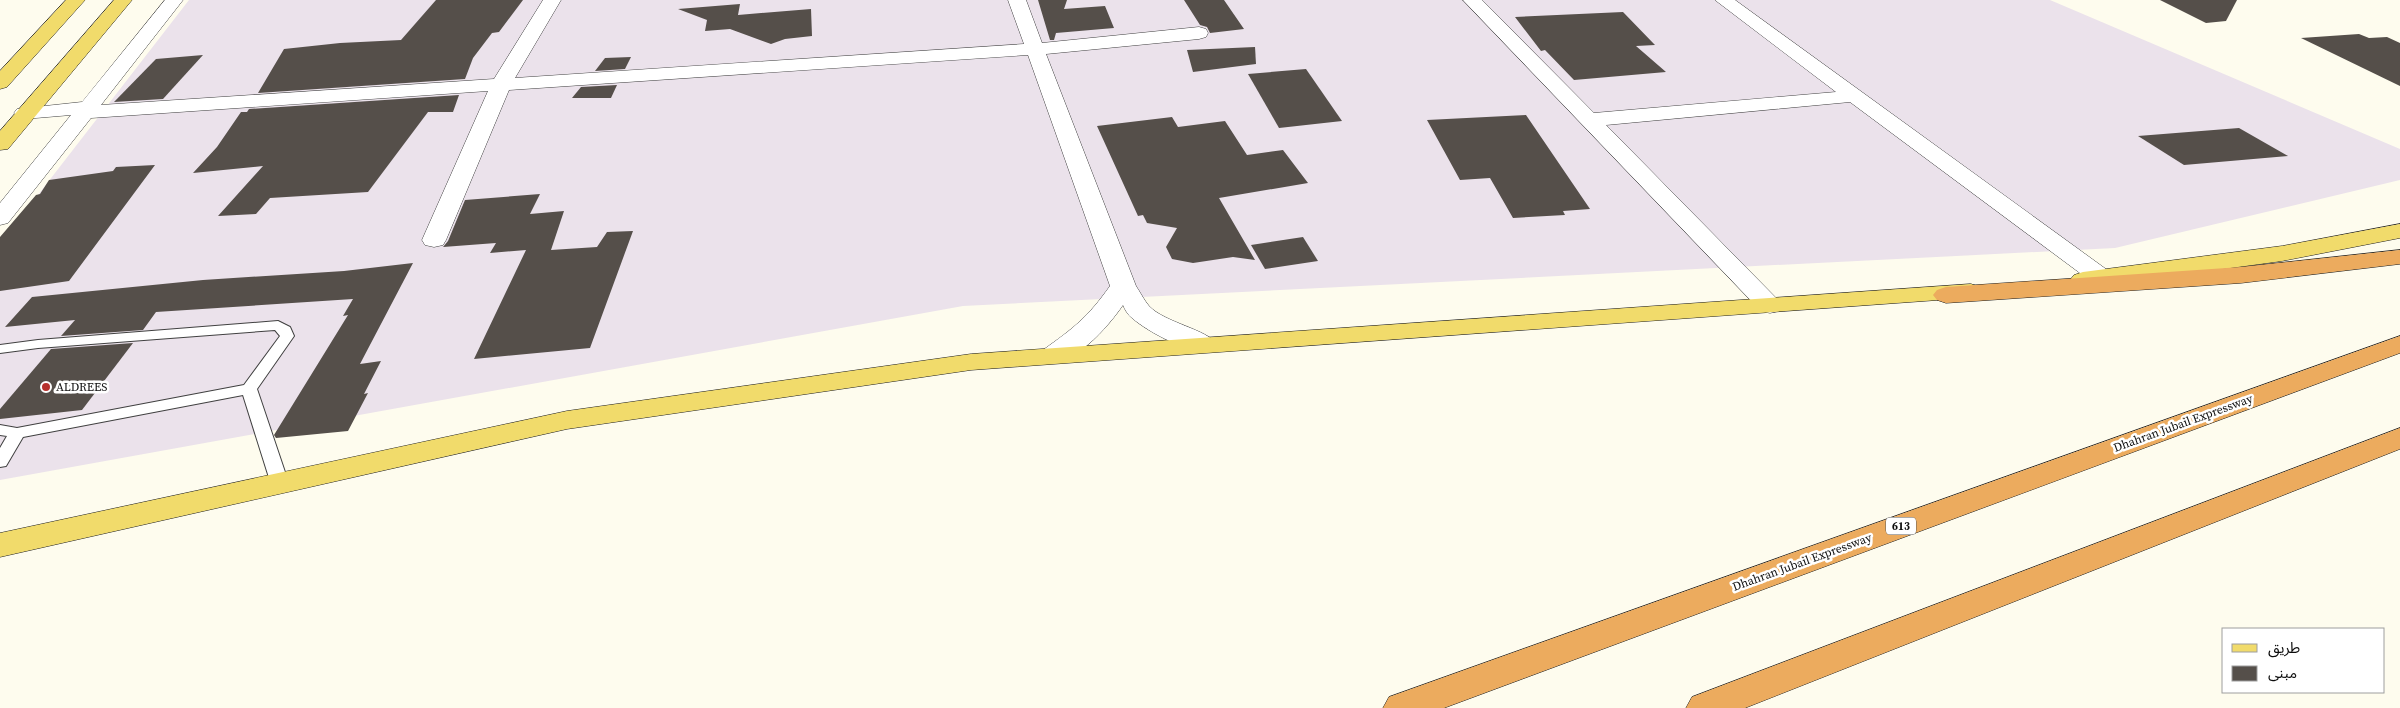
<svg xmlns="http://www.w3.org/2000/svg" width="2400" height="708" font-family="'Source Serif 4','Noto Sans Arabic',serif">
  <rect width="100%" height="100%" fill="#fefcee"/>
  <path fill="#ebe2eb" d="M189 0H2050L2400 149V180L2115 248 963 306 0 480V244Z"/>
  <g fill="#554f4a">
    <path d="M436 0H523L499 32 492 33 473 58 465 79 258 93 284 49 340 43 401 40Z"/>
    <path d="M1038 0H1067L1064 9 1105 6 1114 28 1056 33 1054 40H1050Z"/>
    <path d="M1184 0H1224L1244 29 1210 33 1207 27 1200 25Z"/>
    <path d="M2160 0H2237L2226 21 2206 23Z"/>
    <path d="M740 4 738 15 811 9 812 36 785 39 771 44 730 29 705 31 707 20 678 9Z"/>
    <path d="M1623 12 1655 45 1636 46 1666 72 1574 80 1545 50 1541 51 1515 17Z"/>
    <path d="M2359 34 2369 38 2387 37 2400 43V86L2301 38Z"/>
    <path d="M1255 47 1256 64 1193 72 1187 50Z"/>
    <path d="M203 55 163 99 114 102 156 59Z"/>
    <path d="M631 57 625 69 595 71 605 58Z"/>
    <path d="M1306 69 1342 121 1279 128 1248 74Z"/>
    <path d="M617 85 611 98H572L581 87Z"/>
    <path d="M459 95 453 112H428L368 192 270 198 256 214 218 216 263 166 193 173 217 147 241 112H247L249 109Z"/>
    <path d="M1526 115 1590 209 1563 211 1565 215 1513 218 1490 178 1460 180 1427 120Z"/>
    <path d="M1172 117 1178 127 1225 121 1247 155 1283 150 1308 183 1219 198 1255 260 1233 257 1193 263 1172 259 1166 247 1177 228 1147 223 1143 215 1138 216 1097 126Z"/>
    <path d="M2239 128 2288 156 2184 165 2138 136Z"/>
    <path d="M155 165 69 281 0 291V237L36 195 40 194 49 180 113 171 116 167Z"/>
    <path d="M540 194 530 214 564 211 551 250 597 247 607 232 633 231 590 348 474 359 526 250 490 253 496 243 443 247 448 241 465 200Z"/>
    <path d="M1303 237 1318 261 1265 269 1251 245Z"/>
    <path d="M413 263 360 364 381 361 364 394 368 393 348 431 276 438 274 435 348 315 343 316 353 299 156 312 143 330 61 336 75 320 5 327 32 297 203 280 344 271Z"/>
    <path d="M133 343 82 410 0 419V409L51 349Z"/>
  </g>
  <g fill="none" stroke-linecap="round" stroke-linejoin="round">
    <defs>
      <path id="service" d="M278 321 290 327 294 336 257 389 289 484 286 488H274L271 484 243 395 23 437 6 466 0 467V448L7 436 0 435V425L17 428 244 385 280 336 275 330 38 348 0 353V345L38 340Z"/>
      <g id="minor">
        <path d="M165 0H183L101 105 494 79 543 0H561L515 78 1024 44 1008 0H1026L1042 43 1199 27 1206 29 1208 33 1206 37 1199 39 1046 54 1136 286C1140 292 1144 300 1149 306 1165 323 1207 329 1218 345L1214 351C1192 356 1148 332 1132 318 1128 315 1125 310 1123 305 1108 327 1072 369 1043 362L1039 356 1043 350C1074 328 1088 317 1110 286L1028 55 509 90 446 240 443 245 434 247 425 245 422 240 488 91 91 118 8 223 0 225V203L71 115 24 119 17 117 14 113 17 109 82 102Z"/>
        <path d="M1463 0H1482L1594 113 1836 92 1715 0H1735L2110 272 2114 277 2110 282 2101 285 2092 282 1850 102 1606 125 1783 305 1779 311 1770 313 1761 311Z"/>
      </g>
      <g id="primary">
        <path d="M66 0H85L7 87 0 89V71Z"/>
        <path d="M114 0H132L8 149 0 150V131Z"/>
        <path d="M2400 224V238L2282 261 2083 288 2074 285 2070 280 2074 275 2083 272 2282 246Z"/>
        <path d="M1971 284 1980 287 1984 292 1980 297 971 370 567 429 0 557V533L567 411 971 354Z"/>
      </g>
      <g id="motorway">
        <path d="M2400 250V264L2241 283 1946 303 1937 300 1933 295 1937 290 1946 287 2241 267Z"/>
        <path d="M2400 336V353L1444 708H1383L1389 697Z"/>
        <path d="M2400 428V449L1745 708H1686L1692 697Z"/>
      </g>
    </defs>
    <use href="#service" stroke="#404040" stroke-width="2"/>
    <use href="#minor" stroke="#404040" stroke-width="1"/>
    <use href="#primary" stroke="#1e1e1e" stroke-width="1"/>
    <use href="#motorway" stroke="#1e1e1e" stroke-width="1"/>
    <use href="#service" fill="#fff" fill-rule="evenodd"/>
    <use href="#minor" fill="#fff" fill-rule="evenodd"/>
    <use href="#primary" fill="#f1db6b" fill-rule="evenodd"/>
    <use href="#motorway" fill="#ecab5e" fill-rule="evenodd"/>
  </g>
  <circle fill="#b6312d" stroke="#fff" stroke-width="2" cx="46" cy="387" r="5"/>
  <g text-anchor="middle" stroke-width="5" stroke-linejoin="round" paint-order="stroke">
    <rect fill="#fff" stroke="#565656" stroke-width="1" x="1886" y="517.5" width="30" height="17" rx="4"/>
    <g font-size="11" font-weight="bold" fill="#0d0d0d">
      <text x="1901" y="530">613</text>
    </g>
    <g font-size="12" fill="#0d0d0d" stroke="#fff" text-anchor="start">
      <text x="56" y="391">ALDREES</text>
    </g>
    <g font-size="12" fill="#0d0d0d" stroke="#fff">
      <text transform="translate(2183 423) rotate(-20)" y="4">Dhahran Jubail Expressway</text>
      <text transform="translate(1802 562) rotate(-20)" y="4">Dhahran Jubail Expressway</text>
    </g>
  </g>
  <rect x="2222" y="628" width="162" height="65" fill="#ffffff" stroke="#9e9e9e"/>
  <rect x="2232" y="644" width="25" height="8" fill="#f1db6b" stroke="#9e9e9e"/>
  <text x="2268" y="653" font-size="15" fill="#0d0d0d">طريق</text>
  <rect x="2232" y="666" width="25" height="15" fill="#554f4a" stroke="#9e9e9e"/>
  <text x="2268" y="678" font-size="15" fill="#0d0d0d">مبنى</text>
</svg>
